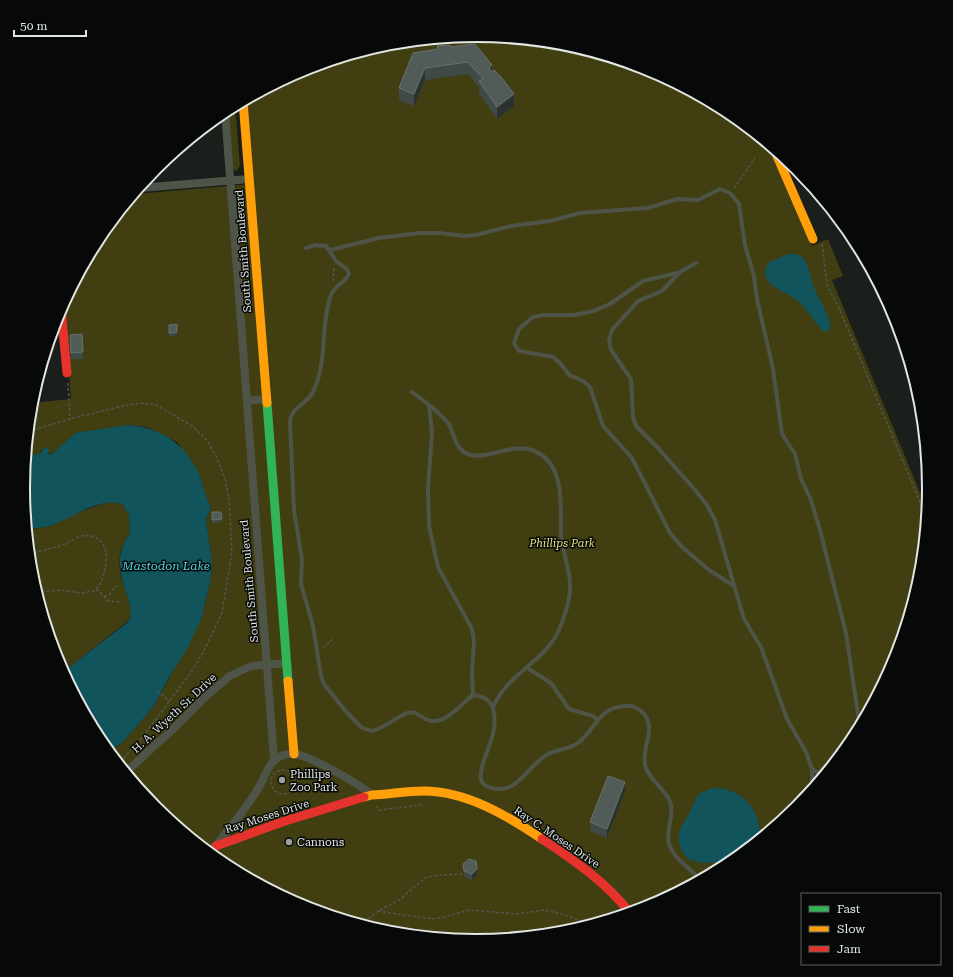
<svg xmlns="http://www.w3.org/2000/svg" width="953" height="977" font-family="'Roboto Serif',serif">
  <rect width="100%" height="100%" fill="#1a1f1c"/>
  <g fill="#413e12">
    <path d="M477 35 565 44 650 70 729 112 767 143 812 246 828 239 843 276 832 280 928 512 921 577 895 662 853 741 797 809 728 866 650 908 565 933 476 942 388 933 303 907 224 865 156 809 109 752 123 742 154 706 202 617 211 578 212 560 206 520 211 507 205 495 202 483 177 442 147 427 127 425 75 433 52 454 41 450 39 454H34L26 461 31 403 71 399 64 304 100 236 135 194 253 184 246 100 303 69 388 44Z"/>
    <path d="M235 106 240 166 236 171 232 168 228 110Z"/>
    <path d="M110 501 122 504 129 515 130 533C102 571 140 600 128 621L63 672 57 662 32 577 27 530 50 526 79 512Z"/>
  </g>
  <g fill="#12545b">
    <path d="M788 254C793 254 799 254 803 258 811 267 810 280 815 290 819 300 834 320 829 331H823C814 322 808 310 799 302 786 290 756 286 768 263Z"/>
    <path d="M127 425C160 427 184 443 198 472 203 484 205 496 211 507L206 520 212 560 211 578 202 617 187 649 168 679 154 706 123 742 109 752 99 740 63 672 128 622C140 601 103 571 130 533L129 515 122 504C94 497 74 519 49 526 42 528 34 528 27 530 25 510 18 473 29 455L39 454 44 448H48L49 454H52L75 433Z"/>
    <path d="M713 788C742 787 764 812 759 841L732 862 701 863 688 859 681 850 678 838 681 827 689 814 697 797 701 793Z"/>
  </g>
  <g fill="none" stroke-linecap="round" stroke-linejoin="round">
    <g stroke="#52574f" stroke-width="1.5" stroke-dasharray="3 2" stroke-linecap="butt">
      <path d="M734 188 755 158"/>
      <path d="M822 244 827 285 839 308 927 519"/>
      <path d="M333 281 334 267"/>
      <path d="M68 383 70 419"/>
      <path d="M29 431 70 419 127 405 144 403 156 405 192 426 206 439 217 458 224 476 229 498 232 552 222 613 207 645 194 668 145 734 119 764"/>
      <path d="M29 554C41 551 54 548 65 544 70 542 74 538 79 537 97 531 109 545 106 562 104 573 103 583 95 590"/>
      <path d="M36 590 38 596"/>
      <path d="M37 593 58 590 82 593 98 590 108 601 120 602"/>
      <path d="M104 596 109 595 114 587 119 585"/>
      <path d="M323 648 334 638"/>
      <path d="M157 691 170 701"/>
      <circle cx="283" cy="782" r="12"/>
      <path d="M376 806 379 810 421 805"/>
      <path d="M378 911 432 919 445 917 469 910 517 914 544 910 559 913 593 925"/>
      <path d="M360 925 378 911 399 900 425 878 438 875 464 874"/>
    </g>
    <g stroke="#4e5548" stroke-width="4">
      <path d="M306 248 315 245 326 246 336 261 347 269 349 274C345 283 334 286 331 295 320 325 328 362 313 392 307 404 291 407 290 422L294 510 302 560 301 584 313 626 321 676 324 684 343 708 361 727 371 731C385 729 394 718 407 713 417 709 423 721 432 721 447 723 463 702 473 695 483 696 490 699 493 709 499 730 487 748 482 767 481 771 480 775 481 779 482 784 485 786 489 787 517 798 528 764 548 754 558 749 571 749 579 742 597 728 597 709 624 706 631 705 636 707 641 711 659 726 641 746 645 765 649 781 667 789 671 805 674 817 665 830 669 844 674 860 691 867 700 881"/>
      <path d="M330 250 379 238 419 233H439L465 236 476 235 511 226 550 221 580 213 648 208 677 199 698 200 720 189 730 193 739 204 745 245 754 276 757 299 773 369 782 434 795 454 801 479 811 500 820 530 846 633 860 728"/>
      <path d="M696 263 680 272 662 291 638 301 612 330 609 340 611 350 631 379 633 417 636 426 659 449 695 490 707 505 715 520 744 619 761 647 787 719 806 752 812 769V785L813 789"/>
      <path d="M677 273 643 281 610 304 594 311 574 315H543L533 317 519 329 514 343 519 351 553 357 560 363 569 375 583 381 590 387 603 426 632 458 670 533 682 547 709 570 734 586"/>
      <path d="M412 392C424 401 438 411 448 423 454 432 454 445 464 452 482 464 510 442 532 450 567 463 560 507 561 536 563 552 569 567 570 583 571 599 565 615 559 630 545 662 505 675 493 708"/>
      <path d="M429 406 432 432 428 489 429 526 438 567 472 629 474 642 472 673 473 695"/>
      <path d="M527 668 551 683 569 709 593 716 598 720"/>
      <path d="M812 769 824 776"/>
    </g>
    <g stroke="#4e5548" stroke-width="8">
      <path d="M225 111 274 760"/>
      <path d="M139 188 249 179"/>
      <path d="M247 401 266 399"/>
      <path d="M126 772 174 728 206 696 230 676 251 666 287 663"/>
      <path d="M208 852 216 846C230 827 247 808 259 787 265 777 268 763 279 757 282 755 290 753 294 754 309 755 359 784 372 795"/>
    </g>
    <path stroke="#30b455" stroke-width="9" d="M267 403 288 681"/>
    <g stroke="#ff9f0a" stroke-width="9">
      <path d="M243 101 267 403"/>
      <path d="M774 149 813 239"/>
      <path d="M288 681 294 754"/>
      <path d="M364 797 372 795C389 794 407 791 424 791 466 791 508 816 542 839"/>
    </g>
    <g stroke="#e5322d" stroke-width="9">
      <path d="M61 309 67 373"/>
      <path d="M542 839C575 861 606 882 630 913"/>
      <path d="M216 846 282 822 364 797"/>
    </g>
  </g>
  <g fill="#3f4a47">
    <path d="M450 47 492 72 514 106 497 119 479 93V87L468 74 425 80 414 106 399 100V88Z"/>
    <path d="M177 324V335L169 336V325Z"/>
    <path d="M70 335 83 352V359H71Z"/>
    <path d="M212 512H221L222 522 212 523Z"/>
    <path d="M625 791 607 838 590 831V822Z"/>
    <path d="M463 864 477 875 472 880 464 877Z"/>
  </g>
  <g fill="#29322f">
    <path d="M492 65V77L489 68Z"/>
    <path d="M425 68V80L414 106V94Z"/>
    <path d="M514 94V106L497 119V107Z"/>
    <path d="M625 782V791L607 838V829Z"/>
    <path d="M477 869V875L472 880V874Z"/>
  </g>
  <g fill="#515b58" stroke="#68716d">
    <path d="M475 44 492 65 489 68 492 72 494 70 501 77 514 94 497 107 479 81 483 79 468 62 425 68 414 94 399 88 413 53 438 49 437 46 450 45V47Z"/>
    <path d="M177 324V332L169 333V325Z"/>
    <path d="M82 334 83 352 71 353 70 335Z"/>
    <path d="M212 512H221L222 519 212 520Z"/>
    <path d="M608 776 625 782 607 829 590 822Z"/>
    <path d="M469 859 476 861 477 869 472 874 464 871 463 864Z"/>
  </g>
  <g fill="#9ca19d" stroke="#060907" stroke-width="1.5">
    <circle cx="282" cy="780" r="4"/>
    <circle cx="289" cy="842" r="4"/>
  </g>
  <g text-anchor="middle" stroke-width="3" stroke-linejoin="round" paint-order="stroke">
    <g font-size="11" fill="#e2e7e3" stroke="#060907">
      <text transform="translate(243 251) rotate(-94)" y="4">South Smith Boulevard</text>
      <text transform="translate(249 581) rotate(-95)" y="4">South Smith Boulevard</text>
      <text transform="translate(174 713) rotate(-43)" y="4">H. A. Wyeth Sr. Drive</text>
      <text transform="translate(267 816) rotate(-18)" y="4">Ray Moses Drive</text>
      <text transform="translate(557 837) rotate(34)" y="4">Ray C. Moses Drive</text>
    </g>
    <g font-size="11" font-style="italic" fill="#e8e185" stroke="#060907">
      <text x="562" y="547">Phillips Park</text>
    </g>
    <g font-size="11" fill="#e2e7e3" stroke="#060907" text-anchor="start">
      <text x="290" y="778">Phillips<tspan x="290" dy="13">Zoo Park</tspan></text>
      <text x="297" y="846">Cannons</text>
    </g>
    <g font-size="12" font-style="italic" fill="#50d3e3" stroke="#060907">
      <text x="166" y="570">Mastodon Lake</text>
    </g>
  </g>
  <path d="M0 0H953V977H0ZM30 488a446 446 0 1 1 892 0a446 446 0 1 1-892 0Z" fill="#060907" fill-rule="evenodd"/>
  <path fill="none" stroke="#e2e7e3" stroke-width="2" d="M30 488a446 446 0 1 1 892 0a446 446 0 1 1-892 0Z"/>
  <rect x="801" y="893" width="140" height="72" fill="#060907" stroke="#5e625f"/>
  <rect x="809" y="906" width="20" height="6" fill="#30b455" stroke="#5e625f"/>
  <text x="837" y="913" font-size="12" fill="#e2e7e3">Fast</text>
  <rect x="809" y="926" width="20" height="6" fill="#ff9f0a" stroke="#5e625f"/>
  <text x="837" y="933" font-size="12" fill="#e2e7e3">Slow</text>
  <rect x="809" y="946" width="20" height="6" fill="#e5322d" stroke="#5e625f"/>
  <text x="837" y="953" font-size="12" fill="#e2e7e3">Jam</text>
  <path d="M14 30v6h72v-6" fill="none" stroke="#e2e7e3" stroke-width="2"/>
  <text x="20" y="30" font-size="12" fill="#e2e7e3" stroke="#060907" stroke-width="3" paint-order="stroke">50 m</text>
</svg>
